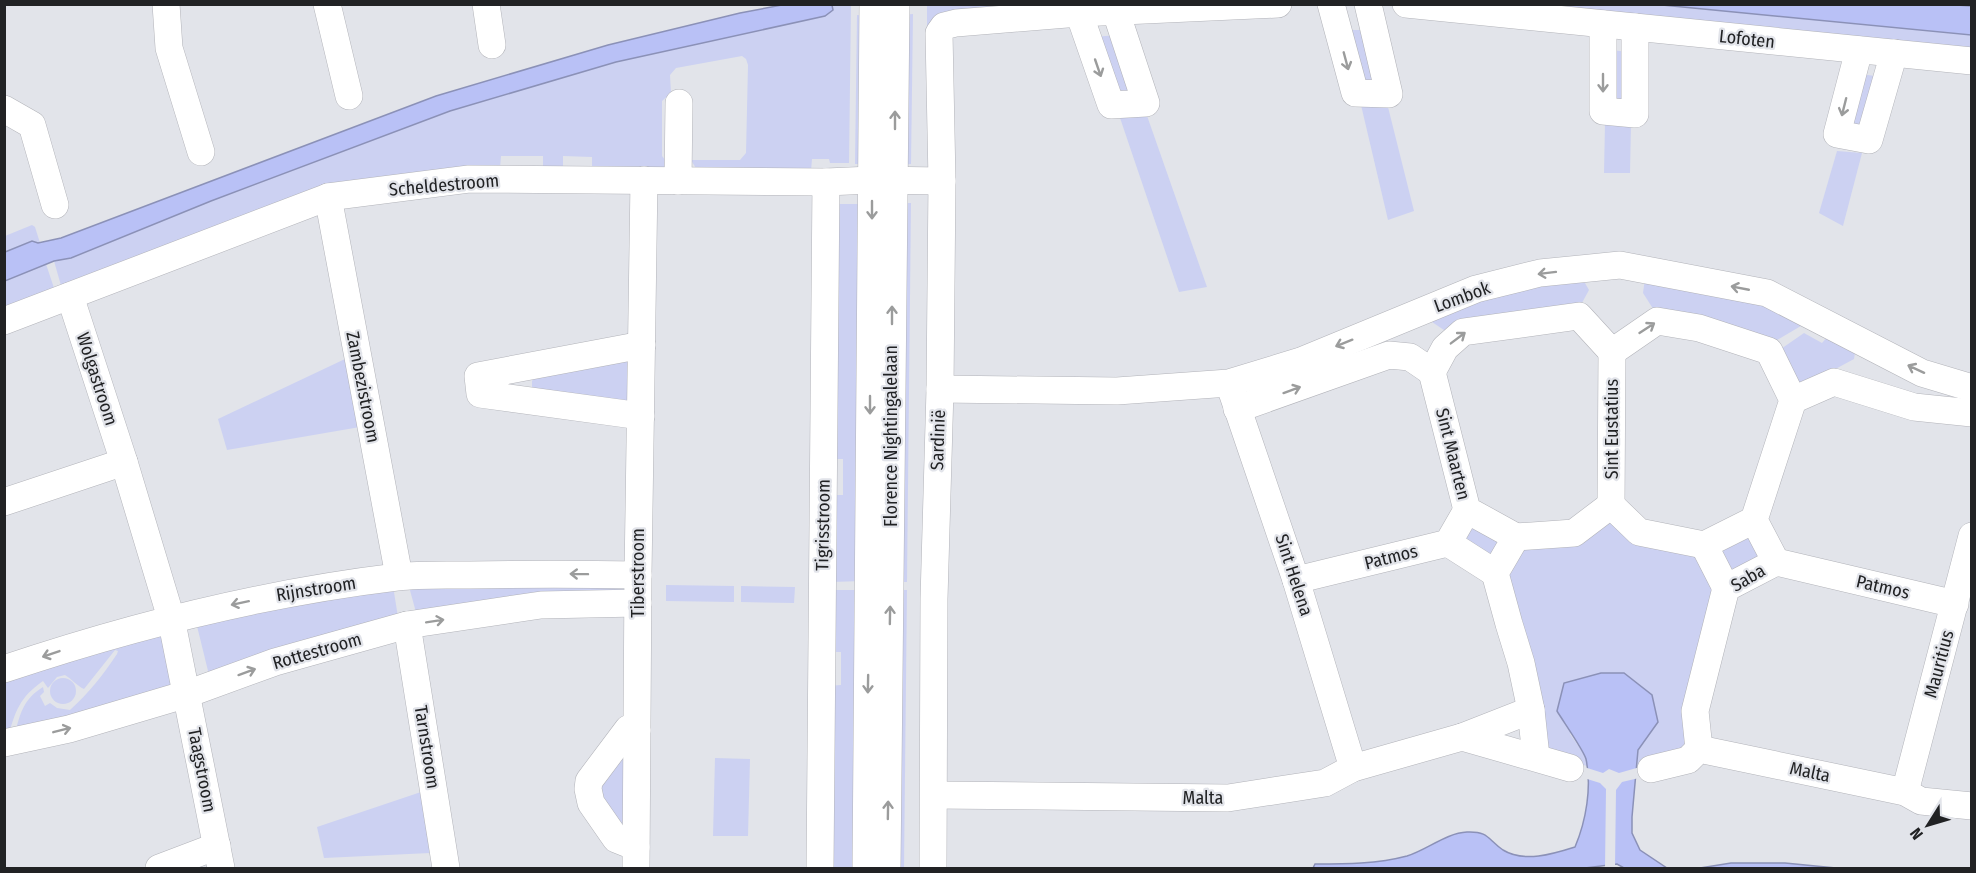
<svg xmlns="http://www.w3.org/2000/svg" width="1976" height="873" font-family="'Fira Sans Condensed',sans-serif">
  <rect width="100%" height="100%" fill="#e2e4ea"/>
  <g fill="#ccd1f2">
    <path d="M832 5H851L849 163H830L829 159H812L811 171 697 170 691 160H740L746 153 748 65 746 59 742 56 676 68 670 75 671 93 662 101V156L666 161 668 170 592 169V157L563 156V169L543 168V156H501L500 168 471 169 62 289 54 261 71 258 211 201 450 111 616 62 833 10Z"/>
    <path d="M927 5H1093L927 28Z"/>
    <path d="M1476 5H1662L1971 35V54Z"/>
    <path d="M913 14 911 164 898 165 901 15Z"/>
    <path d="M857 15 864 16 867 164H855Z"/>
    <path d="M1346 30H1369L1380 85 1360 87Z"/>
    <path d="M1118 35 1136 93 1114 95 1093 37Z"/>
    <path d="M1611 50 1629 52 1628 104 1612 106Z"/>
    <path d="M1860 74 1883 77 1865 134 1845 131Z"/>
    <path d="M1387 103 1414 211 1388 220 1361 105Z"/>
    <path d="M1145 110 1207 287 1179 292 1118 112Z"/>
    <path d="M1605 123 1631 124 1630 173H1604Z"/>
    <path d="M1837 151 1862 153 1843 226 1819 213Z"/>
    <path d="M899 203H911L907 582H894Z"/>
    <path d="M834 204H867L863 581 831 582V495H843V459H831Z"/>
    <path d="M32 225 35 227 40 243 32 241 5 252V236Z"/>
    <path d="M46 264 55 291 5 311V281Z"/>
    <path d="M1582 278 1589 290 1577 312 1450 334 1426 318 1473 298Z"/>
    <path d="M1645 278 1762 303 1806 323 1767 346 1659 318 1643 293Z"/>
    <path d="M1804 333 1822 343 1829 335 1855 353 1854 359 1800 388 1775 353Z"/>
    <path d="M630 355 628 407 532 389V381L537 373Z"/>
    <path d="M345 359 360 427 227 450 218 419Z"/>
    <path d="M1610 519 1697 552 1719 597 1685 750 1681 756 1637 766 1638 750 1658 722 1652 695 1624 673H1601L1570 734 1586 757 1587 766 1542 753 1505 581 1525 545Z"/>
    <path d="M1471 524 1503 542 1500 558 1465 545 1468 527Z"/>
    <path d="M1747 537 1764 552 1734 575 1722 550Z"/>
    <path d="M408 583H626L625 595 417 616Z"/>
    <path d="M666 585 734 586V602L666 601Z"/>
    <path d="M393 586 398 617 210 679 196 622Z"/>
    <path d="M741 586 795 587 794 603 741 602Z"/>
    <path d="M830 590H863L859 868H826L828 686 841 685V652H828Z"/>
    <path d="M895 590H907L904 868H892Z"/>
    <path d="M164 629 180 692 14 737C20 715 22 700 43 687L44 692 40 696 45 706 50 703 57 708 70 710C89 693 103 675 117 654L118 651 115 650 84 689C77 686 72 679 65 675L57 677 48 688 43 681C20 697 15 711 8 738H5V679Z"/>
    <circle cx="63" cy="691" r="13"/>
    <path d="M623 745 625 835 596 798Z"/>
    <path d="M715 758 750 759 748 836H713Z"/>
    <path d="M421 792 430 853 324 858 317 827Z"/>
  </g>
  <g fill="#b9c1f6" stroke="#8b91b7" stroke-width="1.5">
    <path d="M787 4 832 5 833 10 825 16 616 62 450 111 211 201 71 258 54 261 5 281V252L32 241 38 243 61 238 436 96 608 45 740 13Z"/>
    <path d="M1662 5H1956L1971 6V35Z"/>
    <path d="M1601 673H1624L1652 695 1658 722 1638 750 1632 817V833L1640 850 1667 868H1688H1624L1617 864 1585 868H1313L1315 864C1345 864 1377 864 1407 856 1427 850 1446 833 1467 832 1489 831 1488 840 1503 850 1524 863 1553 854 1575 847 1586 821 1592 787 1586 759 1584 751 1563 721 1557 711L1564 683Z"/>
    <path d="M1731 863H1785L1836 868H1700Z"/>
  </g>
  <path fill="#e2e4ea" d="M1584 767 1603 773 1609 769 1619 773 1640 767 1639 778 1622 782 1616 790 1615 867 1605 868 1606 789 1600 783 1584 778Z"/>
  <g fill="none" stroke-linecap="round" stroke-linejoin="round">
    <defs>
      <g id="minor">
        <path d="M166 4 169 48 201 152"/>
        <path d="M327 4 349 96"/>
        <path d="M486 4 492 45"/>
        <path d="M1331 4 1355 93 1389 94 1368 4"/>
        <path d="M1406 4 1972 61"/>
        <path d="M1079 13 1111 105 1146 103 1116 12"/>
        <path d="M1603 24V111L1635 114V27"/>
        <path d="M1859 50 1837 134 1869 140 1894 53"/>
        <path d="M4 109 32 125 55 205"/>
        <path d="M678 181 679 103"/>
        <path d="M328 197 399 576"/>
        <path d="M70 296 124 462 171 618 221 868"/>
        <path d="M4 321 328 197 469 179 826 182 872 180 942 181"/>
        <path d="M1432 372 1467 510 1516 537 1495 573 1509 624 1521 663 1531 710 1536 757"/>
        <path d="M940 389 1117 391 1229 383 1301 361 1476 289 1540 273 1620 265 1767 293 1922 373 1972 388"/>
        <path d="M1232 392 1296 580 1353 768"/>
        <path d="M1793 400 1834 382 1914 407 1972 413"/>
        <path d="M1237 409 1389 355 1410 357 1432 372 1445 348 1463 332 1579 316 1612 352 1657 321 1699 328 1769 351 1793 400 1754 520 1776 562 1726 588 1695 711 1699 749"/>
        <path d="M641 416 480 394 478 376 642 345"/>
        <path d="M4 502 124 462"/>
        <path d="M1611 505 1612 352"/>
        <path d="M1516 537 1574 533 1611 505 1639 532 1704 545 1754 520"/>
        <path d="M1448 543 1495 573"/>
        <path d="M1704 545 1726 588"/>
        <path d="M1776 562 1955 604"/>
        <path d="M1296 580 1448 543 1467 510"/>
        <path d="M407 625 446 868"/>
        <path d="M4 669C132 626 263 593 397 577 421 574 446 575 470 575 526 574 582 574 638 575"/>
        <path d="M1462 737 1531 710"/>
        <path d="M4 743 69 729 187 694 275 662 407 625 541 605 638 603"/>
        <path d="M1651 769 1688 760 1699 749 1905 792 1921 801 1972 806"/>
        <path d="M1905 792 1972 536"/>
        <path d="M934 795 1228 798 1325 783 1353 768 1462 737 1570 768"/>
        <path d="M636 847 616 839 591 803 588 789 589 781 628 729 637 730"/>
        <path d="M159 868 217 846"/>
        <path d="M636 868 638 575 644 180"/>
        <path d="M820 868 826 182"/>
        <path d="M866 868 873 4"/>
        <path d="M887 868 896 4"/>
        <path d="M933 868 934 599 940 389 942 181 939 33 944 26 956 23 1079 13 1278 4"/>
      </g>
    </defs>
    <use href="#minor" stroke="#b2b3b9" stroke-width="28"/>
    <use href="#minor" stroke="#fff" stroke-width="27"/>
  </g>
  <defs><path id="oneway-shaft" d="M-6 0H5M1.5-3L5.5 0L1.5 3" fill="none" stroke-width="1.6" stroke-linecap="round" stroke-linejoin="round" transform="scale(1.5)"/></defs>
  <g stroke="#9b9c9c">
    <use href="#oneway-shaft" transform="translate(1346 61) rotate(75)"/>
    <use href="#oneway-shaft" transform="translate(1098 68) rotate(71)"/>
    <use href="#oneway-shaft" transform="translate(1603 83) rotate(90)"/>
    <use href="#oneway-shaft" transform="translate(1844 107) rotate(104)"/>
    <use href="#oneway-shaft" transform="translate(895 120) rotate(-90)"/>
    <use href="#oneway-shaft" transform="translate(872 210) rotate(90)"/>
    <use href="#oneway-shaft" transform="translate(1547 273) rotate(173)"/>
    <use href="#oneway-shaft" transform="translate(1740 288) rotate(-169)"/>
    <use href="#oneway-shaft" transform="translate(892 315) rotate(-90)"/>
    <use href="#oneway-shaft" transform="translate(1647 328) rotate(-33)"/>
    <use href="#oneway-shaft" transform="translate(1458 338) rotate(-37)"/>
    <use href="#oneway-shaft" transform="translate(1344 343) rotate(158)"/>
    <use href="#oneway-shaft" transform="translate(1916 369) rotate(-155)"/>
    <use href="#oneway-shaft" transform="translate(1292 390) rotate(-20)"/>
    <use href="#oneway-shaft" transform="translate(870 405) rotate(90)"/>
    <use href="#oneway-shaft" transform="translate(579 574) rotate(-179)"/>
    <use href="#oneway-shaft" transform="translate(240 603) rotate(168)"/>
    <use href="#oneway-shaft" transform="translate(890 615) rotate(-89)"/>
    <use href="#oneway-shaft" transform="translate(435 621) rotate(-9)"/>
    <use href="#oneway-shaft" transform="translate(51 654) rotate(161)"/>
    <use href="#oneway-shaft" transform="translate(247 672) rotate(-20)"/>
    <use href="#oneway-shaft" transform="translate(868 684) rotate(91)"/>
    <use href="#oneway-shaft" transform="translate(62 730) rotate(-14)"/>
    <use href="#oneway-shaft" transform="translate(888 810) rotate(-89)"/>
  </g>
  <g text-anchor="middle" stroke-width="4.5" stroke-linejoin="round" paint-order="stroke">
    <g font-size="18" fill="#212224" stroke="#e2e4ea">
      <text transform="translate(1747 39) rotate(6)" y="6">Lofoten</text>
      <text transform="translate(444 185) rotate(-5)" y="6">Scheldestroom</text>
      <text transform="translate(1462 297) rotate(-20)" y="6">Lombok</text>
      <text transform="translate(97 379) rotate(72)" y="6">Wolgastroom</text>
      <text transform="translate(363 387) rotate(79)" y="6">Zambezistroom</text>
      <text transform="translate(1612 429) rotate(-90)" y="6">Sint Eustatius</text>
      <text transform="translate(891 436) rotate(-90)" y="6">Florence Nightingalelaan</text>
      <text transform="translate(938 440) rotate(-88)" y="6">Sardinië</text>
      <text transform="translate(1453 454) rotate(76)" y="6">Sint Maarten</text>
      <text transform="translate(823 525) rotate(-89)" y="6">Tigrisstroom</text>
      <text transform="translate(1391 557) rotate(-14)" y="6">Patmos</text>
      <text transform="translate(638 573) rotate(-90)" y="6">Tiberstroom</text>
      <text transform="translate(1294 575) rotate(72)" y="6">Sint Helena</text>
      <text transform="translate(1748 578) rotate(-30)" y="6">Saba</text>
      <text transform="translate(1883 587) rotate(13)" y="6">Patmos</text>
      <text transform="translate(316 589) rotate(-9)" y="6">Rijnstroom</text>
      <text transform="translate(317 651) rotate(-16)" y="6">Rottestroom</text>
      <text transform="translate(1939 664) rotate(-75)" y="6">Mauritius</text>
      <text transform="translate(427 747) rotate(81)" y="6">Tarnstroom</text>
      <text transform="translate(202 770) rotate(79)" y="6">Taagstroom</text>
      <text transform="translate(1810 772) rotate(12)" y="6">Malta</text>
      <text x="1203" y="804">Malta</text>
    </g>
  </g>
  <rect width="1976" height="873" fill="none" stroke="#212224" stroke-width="12"/>
  <g transform="translate(1928 825) rotate(233)" stroke="#e2e4ea" stroke-width="4.5" paint-order="stroke">
  <path d="M0-4.5L10 22L0 15L-10 22Z" fill="#212224"/>
  <text y="-9" font-size="16" font-weight="bold" text-anchor="middle" fill="#212224">N</text>
  </g>
</svg>
